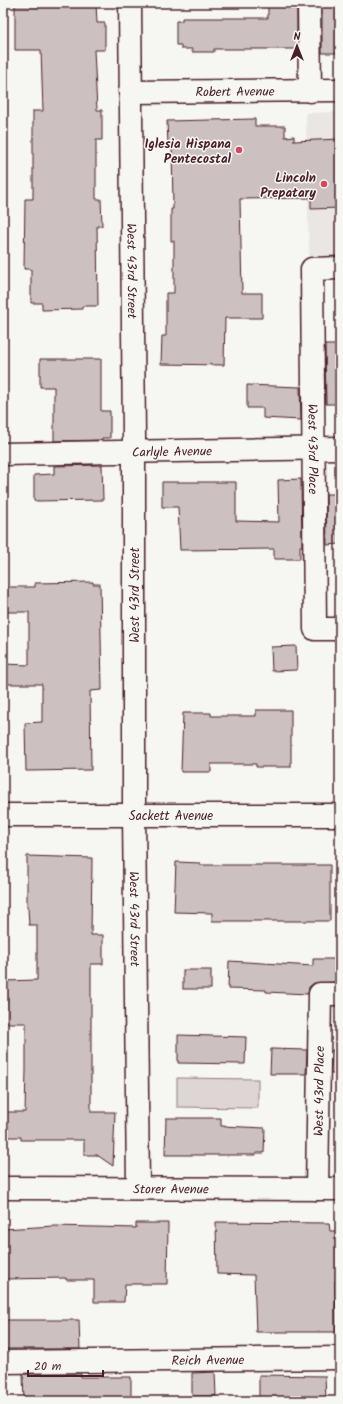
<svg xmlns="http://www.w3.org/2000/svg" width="343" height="1404" font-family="Kalam,sans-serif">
  <rect width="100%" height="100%" fill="#f6f6f2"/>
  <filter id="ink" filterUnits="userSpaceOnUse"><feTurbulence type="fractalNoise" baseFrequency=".025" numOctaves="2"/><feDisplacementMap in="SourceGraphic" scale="8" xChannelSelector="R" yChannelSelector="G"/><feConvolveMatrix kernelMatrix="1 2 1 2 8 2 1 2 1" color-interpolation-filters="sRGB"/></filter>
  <g filter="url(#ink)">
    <path fill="#e9e6e3" d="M340 112V256H309L306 113Z"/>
    <path fill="#ddd6d5" stroke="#947a80" d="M177 1078 258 1079V1108L177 1107Z"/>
    <g fill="#ccc1c0" stroke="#4a1f2b">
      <path d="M15 3H96L97 23H105V50H94L97 110H102V140H96V199H101L102 226H97L98 306H82V309L42 310V303H31V269H24L25 199H33V111H43L41 50H15Z"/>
      <path d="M268 3H297V49H214V52H192V49H181V45H176V21H182V18H268Z"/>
      <rect x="322" y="3" width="18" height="50"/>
      <path d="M255 119V126H285V137L294 136V141L340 139V208L311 209V198L240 199 242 293H262V318H225L224 365 161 364 162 336H166V293H174V241H171V209H173L172 145H168L167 121Z"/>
      <path d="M325 345H340V404H326Z"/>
      <path d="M40 359H101V411H110V438H102V440L54 441V387H40Z"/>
      <path d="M247 385 300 387 301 420 263 418V408H247Z"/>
      <path d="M102 465 103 500 34 501V475L54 474V466Z"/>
      <path d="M301 479 302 546H300V559H274V549L180 550 178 507H162V482H236V521L279 522 278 480Z"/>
      <path d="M326 494H340V544L327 545Z"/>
      <path d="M93 582V584H100L102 690 90 691 91 770 26 771 25 723 42 722V684H3V664L29 665V612H3V587H35V583Z"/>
      <path d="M296 646 297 670 272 671 271 647Z"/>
      <path d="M256 710H291V767H256V764H211V772H181L183 713H211V716H256Z"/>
      <path d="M27 856 92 858 91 935H103V964H91V1112H115L113 1166 97 1155H84V1140H21V1137H3V1112H25L26 1070V1023H3V999H5V981L37 980V925H29L28 908H27Z"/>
      <path d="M176 862 200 863V865H330V921H212V913L174 912Z"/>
      <path d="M313 959H339V982L314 983 309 987 308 994 266 992V990L228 989 229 961 313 966Z"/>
      <rect x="183" y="970" width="28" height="19"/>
      <path d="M178 1035 246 1037 245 1064 178 1063Z"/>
      <path d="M271 1049 307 1050 306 1074H270Z"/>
      <path d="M332 1050H340V1074H331Z"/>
      <path d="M166 1118H221V1126L265 1128 264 1153H256V1155H165Z"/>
      <path d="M216 1222 329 1223 330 1231H340V1281H335L336 1332H256L254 1275 217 1274Z"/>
      <path d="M136 1223H168L167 1284H125L124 1302H94V1280H66V1278L3 1279V1229L54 1226 136 1228Z"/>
      <path d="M3 1320H79L80 1349H3Z"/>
      <path d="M215 1372 216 1396H192V1373Z"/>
      <path d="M23 1374H81V1377H131V1401H24Z"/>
      <path d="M259 1375 325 1376 326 1401 259 1400Z"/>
    </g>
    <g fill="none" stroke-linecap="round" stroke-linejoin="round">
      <defs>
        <g id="minor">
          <path id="s1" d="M130 3 134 436V814L138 1188"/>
          <path d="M309 3 310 91"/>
          <path id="s2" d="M130 92 340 90"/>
          <path id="s3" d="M340 268 312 269 315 629H340"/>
          <path id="s4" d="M3 454 340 448"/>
          <path id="s5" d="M3 815H340"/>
          <path id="s6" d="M3 1188 340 1189"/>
          <path id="s7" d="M317 1189 320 994H340"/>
          <path id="s8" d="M3 1362 340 1358"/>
        </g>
      </defs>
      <use href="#minor" stroke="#4a1f2b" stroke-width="25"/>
      <use href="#minor" stroke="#f6f6f2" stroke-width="22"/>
    </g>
  </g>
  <g fill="#d1495b" stroke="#f6f6f2" stroke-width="1.5">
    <circle cx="239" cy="150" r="4"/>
    <circle cx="324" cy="184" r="4"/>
  </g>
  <g text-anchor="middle" stroke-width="3" stroke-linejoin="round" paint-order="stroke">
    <g font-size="13" fill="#4a1f2b" stroke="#f6f6f2">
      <text dy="5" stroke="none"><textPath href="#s2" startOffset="105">Robert Avenue</textPath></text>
      <text dy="5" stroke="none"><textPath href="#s1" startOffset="268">West 43rd Street</textPath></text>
      <text dy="5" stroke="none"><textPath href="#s3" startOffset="208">West 43rd Place</textPath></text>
      <text dy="5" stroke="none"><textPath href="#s4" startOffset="169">Carlyle Avenue</textPath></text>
      <text transform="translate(134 595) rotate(-90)" y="5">West 43rd Street</text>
      <text dy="5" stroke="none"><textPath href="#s5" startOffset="168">Sackett Avenue</textPath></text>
      <text dy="5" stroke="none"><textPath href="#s1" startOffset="916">West 43rd Street</textPath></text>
      <text dy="5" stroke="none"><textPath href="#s7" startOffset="98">West 43rd Place</textPath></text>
      <text dy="5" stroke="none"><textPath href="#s6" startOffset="168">Storer Avenue</textPath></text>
      <text dy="5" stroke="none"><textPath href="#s8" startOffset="205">Reich Avenue</textPath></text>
    </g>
    <g font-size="13" font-weight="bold" fill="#4a1f2b" stroke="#f6f6f2" text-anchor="end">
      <text x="231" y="148">Iglesia Hispana<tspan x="231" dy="15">Pentecostal</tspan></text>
      <text x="316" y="182">Lincoln<tspan x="316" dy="15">Prepatary</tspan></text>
    </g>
  </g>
  <rect width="343" height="1404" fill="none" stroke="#f6f6f2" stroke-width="16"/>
  <rect x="8" y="8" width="327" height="1388" fill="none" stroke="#4a1f2b" stroke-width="1.5" filter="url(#ink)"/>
  <g transform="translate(297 46)" stroke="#f6f6f2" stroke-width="3" paint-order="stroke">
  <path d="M0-3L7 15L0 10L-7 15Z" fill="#4a1f2b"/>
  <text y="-6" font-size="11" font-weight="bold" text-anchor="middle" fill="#4a1f2b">N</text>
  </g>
  <path d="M28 1370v6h75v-6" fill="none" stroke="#4a1f2b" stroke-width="2"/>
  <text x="34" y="1370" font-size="12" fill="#4a1f2b" stroke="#f6f6f2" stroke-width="3" paint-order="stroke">20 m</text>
</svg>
